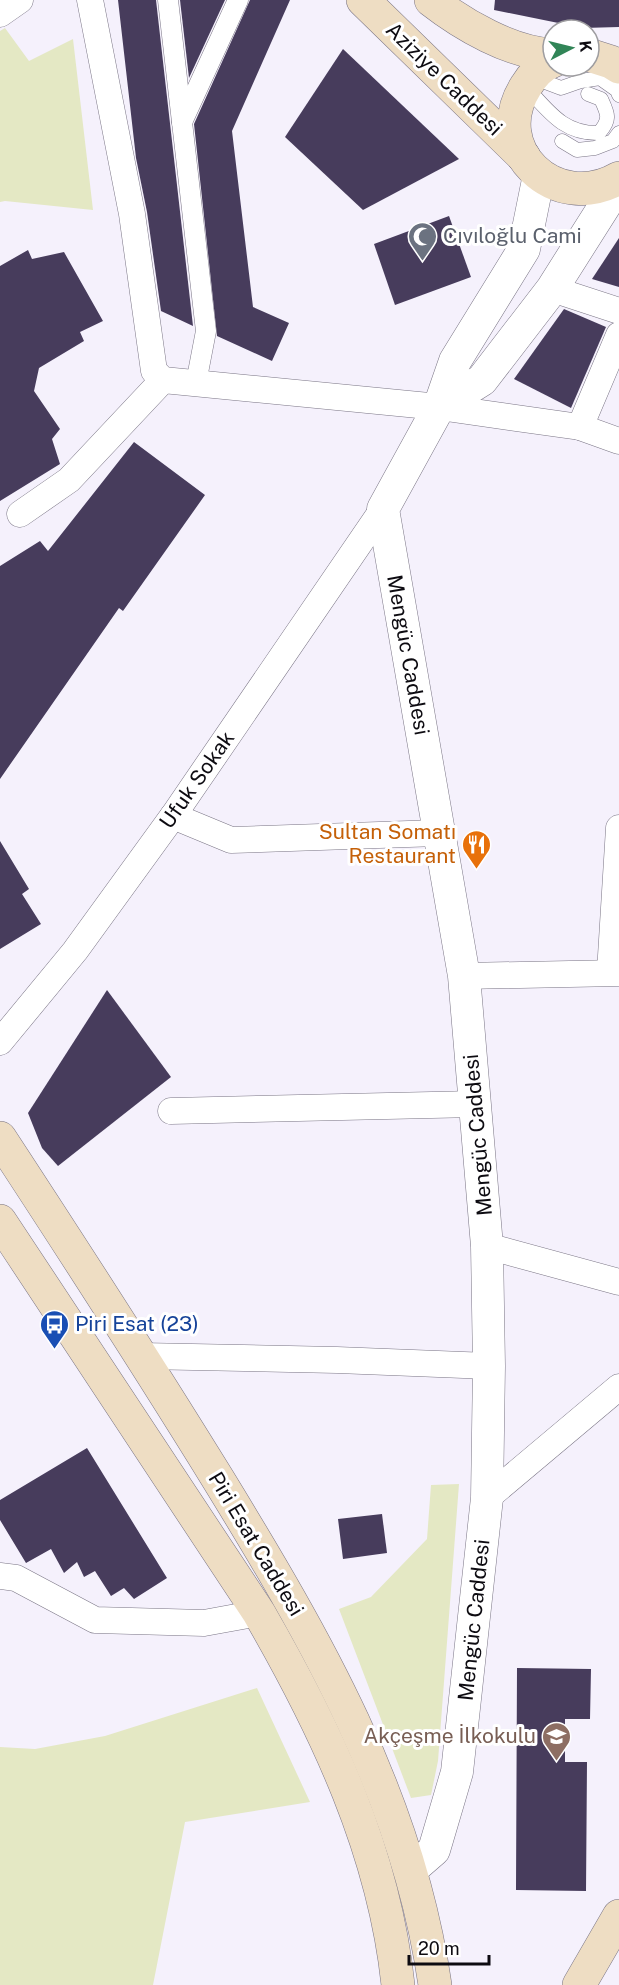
<svg xmlns="http://www.w3.org/2000/svg" width="619" height="1985" font-family="'Public Sans',sans-serif">
  <rect width="100%" height="100%" fill="#f5f1fc"/>
  <g fill="#e4e8c4">
    <path d="M5 28 29 61 73 39 93 210 5 201 0 202V31Z"/>
    <path d="M459 1484 438 1761 431 1795 411 1798 339 1609 371 1597 427 1539 431 1485Z"/>
    <path d="M257 1688 310 1802 185 1822 153 1985H0V1747L35 1749 105 1736Z"/>
  </g>
  <g fill="#473c5c">
    <path d="M118 0H156L193 326 161 311 147 212 136 158Z"/>
    <path d="M180 0H225L189 78Z"/>
    <path d="M250 0H290L232 131 253 307 289 323 272 361 217 336 194 124Z"/>
    <path d="M495 0H619V27L583 28 494 10Z"/>
    <path d="M343 49 459 159 363 210 285 137Z"/>
    <path d="M449 216 471 277 395 305 374 244Z"/>
    <path d="M619 238V287L592 279Z"/>
    <path d="M28 250 32 259 64 252 103 321 80 332 84 341 39 368 34 391 60 429 52 439 60 464 0 501V266Z"/>
    <path d="M564 309 606 327 571 408 514 379Z"/>
    <path d="M134 442 205 495 123 611 119 608 0 779V566L40 541 48 551Z"/>
    <path d="M0 841 29 889 22 894 41 924 0 949Z"/>
    <path d="M107 990 171 1077 58 1166 42 1148 28 1113Z"/>
    <path d="M87 1448 167 1578 134 1599 124 1588 111 1596 95 1571 84 1577 77 1562 64 1573 51 1549 26 1563 0 1520V1500Z"/>
    <path d="M382 1514 387 1553 343 1559 338 1519Z"/>
    <path d="M517 1668 591 1669 590 1719H565V1762H587L586 1891 516 1890Z"/>
  </g>
  <g fill="none" stroke-linecap="round" stroke-linejoin="round">
    <defs>
      <g id="service">
        <path d="M532 77 561 88 581 81 600 78 617 90 619 95"/>
        <path d="M527 88C549 112 564 134 599 133 611 119 608 114 601 99L588 94"/>
        <path d="M562 141 577 150 595 148 613 141 619 133"/>
      </g>
      <g id="pedestrian">
        <path d="M168 0 206 331 196 383"/>
        <path d="M182 122 238 0"/>
      </g>
      <g id="minor">
        <path d="M90 0 132 214 154 371 163 380 439 407 580 427 619 441"/>
        <path d="M0 14 20 0"/>
        <path d="M552 289 619 311"/>
        <path d="M580 427 619 335"/>
        <path d="M20 514 69 480 163 380"/>
        <path d="M173 816 231 840 438 833"/>
        <path d="M610 972 619 828"/>
        <path d="M464 976 619 973"/>
        <path d="M0 1042 75 951 173 816 383 509"/>
        <path d="M171 1111 476 1104"/>
        <path d="M487 1246 619 1282"/>
        <path d="M142 1356 337 1360 489 1366"/>
        <path d="M487 1498 619 1387"/>
        <path d="M0 1576 16 1578 95 1620 204 1623 259 1613"/>
      </g>
      <g id="tertiary">
        <path d="M439 407 482 380 552 289 619 183"/>
        <path d="M411 1870 434 1850 457 1772 487 1498 489 1366 487 1246 464 976 383 509 439 407 455 361 524 249 539 175"/>
      </g>
      <g id="secondary">
        <path d="M363 0 524 157"/>
        <path d="M431 0C463 25 511 53 553 55"/>
        <path d="M589 55 611 62 619 67"/>
        <path d="M553 61C542 65 532 76 526 86 486 148 555 215 619 178"/>
        <path d="M0 1138C74 1251 147 1364 218 1479 316 1639 408 1797 435 1985"/>
        <path d="M0 1221 259 1613C326 1729 384 1851 398 1985"/>
        <path d="M579 1985 619 1916"/>
      </g>
    </defs>
    <use href="#service" stroke="#7a7585" stroke-width="15"/>
    <use href="#pedestrian" stroke="#7a7585" stroke-width="21"/>
    <use href="#minor" stroke="#7a7585" stroke-width="27"/>
    <use href="#tertiary" stroke="#7a7585" stroke-width="33"/>
    <use href="#secondary" stroke="#7a7585" stroke-width="34"/>
    <use href="#service" stroke="#fff" stroke-width="14"/>
    <use href="#pedestrian" stroke="#fff" stroke-width="20"/>
    <use href="#minor" stroke="#fff" stroke-width="26"/>
    <use href="#tertiary" stroke="#fff" stroke-width="32"/>
    <use href="#secondary" stroke="#eeddc3" stroke-width="33"/>
  </g>
  <defs>
    <symbol id="mosque-pin" viewBox="-11 -11 22 30"><path d="M0 17L-7.5 6A9.5 9.5 0 1 1 7.5 6Z" fill="#6b7280" stroke="#fff"/><path d="M3.5-4.9A6 6 0 1 0 3.5 4.9A5 5 0 1 1 3.5-4.9Z" fill="#fff"/></symbol>
    <symbol id="restaurant-pin" viewBox="-11 -11 22 30"><path d="M0 17L-7.5 6A9.5 9.5 0 1 1 7.5 6Z" fill="#e8710a" stroke="#fff"/><path d="M-5-6h1v4h1v-4h1v4h1v-4h1v5L-1.5 .5V6h-2V.5L-5-1ZM5-6V6H3V1.5H1.5Q1.5-4 5-6Z" fill="#fff"/></symbol>
    <symbol id="bus-pin" viewBox="-11 -11 22 30"><path d="M0 17L-7.5 6A9.5 9.5 0 1 1 7.5 6Z" fill="#1a4fb4" stroke="#fff"/><path d="M-5-6H5V4H4V6H2V4H-2V6H-4V4H-5ZM-3.5-4V0h7V-4ZM-3.5 1.2v1.5H-2V1.2ZM2 1.2v1.5H3.5V1.2Z" fill="#fff"/></symbol>
    <symbol id="school-pin" viewBox="-11 -11 22 30"><path d="M0 17L-7.5 6A9.5 9.5 0 1 1 7.5 6Z" fill="#8d6e63" stroke="#fff"/><path d="M0-5L7-2L0 1L-7-2ZM-4 1L0 2.5L4 1V4Q0 6-4 4Z" fill="#fff"/></symbol>
  </defs>
  <g fill-rule="evenodd">
    <use href="#mosque-pin" x="406" y="220" width="33" height="45"/>
    <use href="#restaurant-pin" x="460" y="828" width="33" height="45"/>
    <use href="#bus-pin" x="38" y="1308" width="33" height="45"/>
    <use href="#school-pin" x="540" y="1720" width="33" height="45"/>
  </g>
  <g text-anchor="middle" stroke-width="6" stroke-linejoin="round" paint-order="stroke">
    <g font-size="21" fill="#0d0b11" stroke="#fff">
      <text transform="translate(444 79) rotate(44)" y="7">Aziziye Caddesi</text>
      <text transform="translate(408 655) rotate(80)" y="7">Mengüc Caddesi</text>
      <text transform="translate(197 780) rotate(-55)" y="7">Ufuk Sokak</text>
      <text transform="translate(478 1135) rotate(-95)" y="7">Mengüc Caddesi</text>
      <text transform="translate(256 1544) rotate(59)" y="7">Piri Esat Caddesi</text>
      <text transform="translate(474 1620) rotate(-84)" y="7">Mengüc Caddesi</text>
    </g>
    <g font-size="21" fill="#5b616d" stroke="#fff" text-anchor="start">
      <text x="443" y="243">Cıvıloğlu Cami</text>
    </g>
    <g font-size="21" fill="#c56008" stroke="#fff" text-anchor="end">
      <text x="456" y="839">Sultan Somatı<tspan x="456" dy="24">Restaurant</tspan></text>
    </g>
    <g font-size="21" fill="#164399" stroke="#fff" text-anchor="start">
      <text x="75" y="1331">Piri Esat (23)</text>
    </g>
    <g font-size="21" fill="#785e54" stroke="#fff" text-anchor="end">
      <text x="536" y="1743">Akçeşme İlkokulu</text>
    </g>
  </g>
  <g transform="translate(571 48) rotate(83)"><circle r="28" fill="#ffffff" stroke="#9e9da0" stroke-width="1.5"/>
  <path d="M0-4.5L10 22L0 15L-10 22Z" fill="#318557"/>
  <text y="-9" font-size="16" font-weight="bold" text-anchor="middle" fill="#0d0b11">K</text>
  </g>
  <path d="M409 1955v9h80v-9" fill="none" stroke="#0d0b11" stroke-width="3"/>
  <text x="418" y="1955" font-size="18" fill="#0d0b11" stroke="#ffffff" stroke-width="4.5" paint-order="stroke">20 m</text>
</svg>
